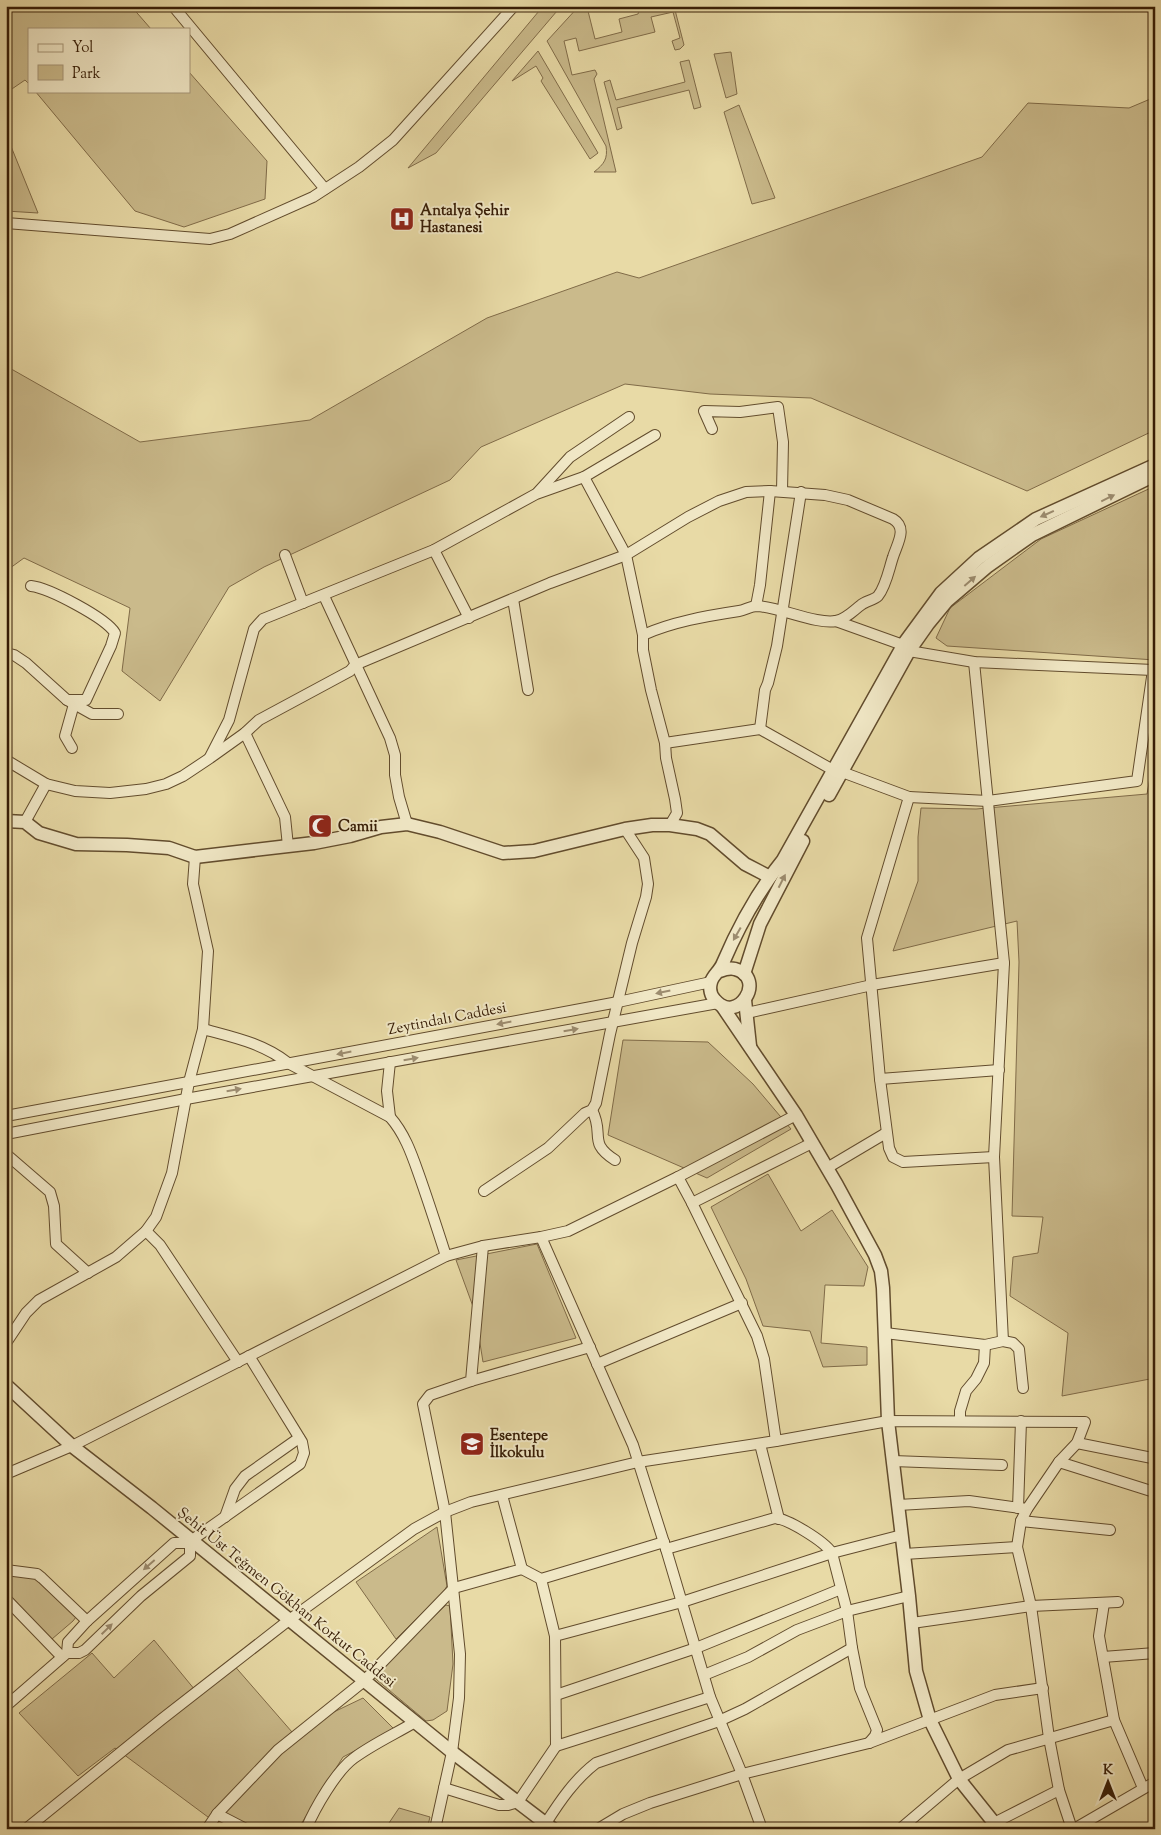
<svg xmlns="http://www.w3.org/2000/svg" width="1161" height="1835" font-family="'Sorts Mill Goudy',serif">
  <rect width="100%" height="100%" fill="#e8daa6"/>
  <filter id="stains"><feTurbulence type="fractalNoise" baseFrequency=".004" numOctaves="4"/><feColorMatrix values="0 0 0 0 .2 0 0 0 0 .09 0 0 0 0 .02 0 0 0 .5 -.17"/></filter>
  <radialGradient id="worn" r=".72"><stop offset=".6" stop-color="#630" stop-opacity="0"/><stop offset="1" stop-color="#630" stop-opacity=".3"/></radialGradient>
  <g fill="#caba8b" stroke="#806b48">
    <path d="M6 6H131L151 29H29V84L25 80 6 93Z"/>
    <path d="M579 6H605L588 11 595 39 622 32 619 19 638 14 641 6H674L684 45 680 49 675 50 672 41 680 38 673 12 651 17 655 32 579 51 576 38 564 41 572 75 595 70 597 74 594 79 616 172H594C604 164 608 159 606 146L547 41Z"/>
    <path d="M556 7 557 11 436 153 408 168 539 11Z"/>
    <path d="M538 51 598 153 590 159 541 81 543 78 536 66 512 81Z"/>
    <path d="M731 52 737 94 726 98 714 54Z"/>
    <path d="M689 60 701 107 694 109 689 90 617 108 622 128 617 130 604 82 610 80 616 100 685 82 680 62Z"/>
    <path d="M189 72 267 161 265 199 184 227 135 211 35 91H189Z"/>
    <path d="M1155 97V430L1027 491 811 398 710 394 625 384 481 447 450 480 264 567 229 587 160 701 122 671 130 608 24 558 6 571V366L140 442 310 420 487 318 617 272 639 278 982 157 1028 103 1129 108Z"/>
    <path d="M739 105 775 198 752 204 724 112Z"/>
    <path d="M6 134 38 213 6 211Z"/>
    <path d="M1155 486V660L947 646 936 638 950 608 1041 539Z"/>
    <path d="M1155 750V1378L1062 1396 1068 1333 1010 1296 1013 1257 1038 1253 1043 1217 1012 1216 1019 962 1017 921 893 951 918 881V837L921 808 976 809 1147 794Z"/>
    <path d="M623 1040 708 1042 753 1084 791 1129 707 1178 608 1135Z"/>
    <path d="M768 1174 801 1231 832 1210 868 1267 864 1286 825 1285 821 1343 867 1347V1365L823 1367 810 1331 763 1326 746 1279 711 1207Z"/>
    <path d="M537 1244 576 1338 483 1362 475 1312 456 1260Z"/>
    <path d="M437 1527 447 1586 444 1591 396 1639 356 1582Z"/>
    <path d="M6 1573 31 1577 41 1582 76 1617 73 1621 52 1639 49 1637 6 1593Z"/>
    <path d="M446 1605 450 1606 453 1664 447 1711 433 1720 426 1721 371 1675Z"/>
    <path d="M154 1640 195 1690 232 1663 292 1732 363 1698 395 1730 343 1757 298 1829H206L212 1820 115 1748 78 1776 19 1713 92 1653 114 1678Z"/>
    <path d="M399 1808 430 1817 427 1829H385Z"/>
  </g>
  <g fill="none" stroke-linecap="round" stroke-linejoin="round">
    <defs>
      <g id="minor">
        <path d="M173 6 325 189"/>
        <path d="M6 223 210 239 230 234 313 197 359 167 393 140 514 6"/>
        <path d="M712 429 704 411 740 412 778 407 783 442 782 491"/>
        <path d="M584 477 626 555 643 635V650L651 690 665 743 666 758 675 799 677 813 670 825"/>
        <path d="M538 492 570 457 629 417"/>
        <path d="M434 550 469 618"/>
        <path d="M285 555 303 603"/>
        <path d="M31 586C49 588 106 618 115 633L111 646 86 700H67"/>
        <path d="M324 596 390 738 395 755V775L399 797 407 824"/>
        <path d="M513 599 528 690"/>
        <path d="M756 606 760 585 770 491"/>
        <path d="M836 621 903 645"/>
        <path d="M909 651 974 662 1153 670 1155 667"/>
        <path d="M6 653 14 655 26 663 67 700 92 714H118"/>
        <path d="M974 662 1004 963 994 1157 1003 1341"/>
        <path d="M760 729 765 690 768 683 777 646 801 492"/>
        <path d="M245 733 285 817 288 846"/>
        <path d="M665 743 760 729 833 770"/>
        <path d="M72 748 65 736 74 704"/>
        <path d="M210 757 229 720 254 629 263 619 434 550 536 494 584 477 655 435"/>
        <path d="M6 760 46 784 75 791 110 793 146 789 166 784 183 776 210 758 245 733 259 720 350 671 355 665 550 583 626 555 688 517 719 501 746 492 770 491 825 495 848 500 893 519C908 528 897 544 893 557 889 569 886 586 878 596 874 600 866 601 861 605 853 611 846 619 836 621 818 625 779 607 757 606 751 606 745 610 739 611 706 616 672 622 643 635"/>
        <path d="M842 772 909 797 867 938 880 1079 889 1148 893 1157 903 1162 994 1157"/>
        <path d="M909 797 988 801 1137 781 1153 670"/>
        <path d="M25 822 46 784"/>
        <path d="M747 1013 872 985 1004 963"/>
        <path d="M203 1029C232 1037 263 1043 288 1063L390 1117C404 1133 411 1152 418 1172 428 1200 437 1228 446 1256"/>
        <path d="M390 1062 387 1091 390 1117"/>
        <path d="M880 1079 999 1070"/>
        <path d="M592 1110C605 1135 587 1142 615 1160"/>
        <path d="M6 1116 618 1002 711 982"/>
        <path d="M6 1134 186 1099 718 1003"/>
        <path d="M6 1154 50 1192 54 1206 56 1244 88 1273"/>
        <path d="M827 1168 886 1133"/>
        <path d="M678 1177 692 1203 812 1143"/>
        <path d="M484 1191 548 1148 585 1113 592 1110 596 1103 610 1034 632 943 646 897 648 884 644 858 625 829"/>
        <path d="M692 1203 757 1336 764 1359 776 1441"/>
        <path d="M146 1231 160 1245 238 1362"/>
        <path d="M541 1237 633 1445 666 1549 710 1697 742 1774 762 1829"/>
        <path d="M885 1333 985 1345 1003 1341 1013 1343 1019 1349 1023 1388"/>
        <path d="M6 1343 26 1313 39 1300 116 1257 146 1231 156 1217 172 1173 189 1082 203 1029 208 951 193 884 195 857"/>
        <path d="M597 1364 742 1303"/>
        <path d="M471 1381 590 1347"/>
        <path d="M960 1420V1411L966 1391 976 1379 984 1363 985 1345"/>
        <path d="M1077 1443 1152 1458"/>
        <path d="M760 1444 779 1519"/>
        <path d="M893 1461 1002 1465"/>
        <path d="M1059 1462 1151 1491"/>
        <path d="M6 1474 72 1446 446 1256 483 1246 541 1237 568 1231 678 1177 796 1115"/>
        <path d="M898 1505 969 1501 1027 1509"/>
        <path d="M1018 1508 1021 1421"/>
        <path d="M225 1517 235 1489 245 1476 299 1438"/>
        <path d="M1021 1521 1110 1530"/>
        <path d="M666 1549 775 1518C788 1519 824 1541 832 1553L847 1611 852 1648 860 1688 877 1730 875 1736 869 1743"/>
        <path d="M904 1554 1017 1547"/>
        <path d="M522 1569 541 1579 664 1542"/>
        <path d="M6 1570 37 1574 42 1578 87 1621"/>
        <path d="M541 1579 555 1636"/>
        <path d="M6 1599 62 1657"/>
        <path d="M1104 1603 1099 1636 1114 1720 1143 1788"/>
        <path d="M912 1623 1031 1606 1118 1602"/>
        <path d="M67 1653 68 1642 87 1621 174 1543H190"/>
        <path d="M1103 1657 1155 1653"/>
        <path d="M704 1675 748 1657 797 1630 847 1611 909 1596"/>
        <path d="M556 1695 696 1648 841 1589"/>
        <path d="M6 1706 67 1653H79L85 1650 141 1596 190 1556V1543L192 1540 300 1464 304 1453 302 1442 249 1356"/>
        <path d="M556 1746 710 1697"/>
        <path d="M444 1788 499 1805H508L518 1802 556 1746 555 1636 682 1602 832 1553 902 1535"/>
        <path d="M217 1814 278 1750 364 1681 454 1588 522 1569 502 1495"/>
        <path d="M546 1823C560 1801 575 1779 596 1763L719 1721 745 1709 852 1648"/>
        <path d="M994 1823 1059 1790"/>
        <path d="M26 1829 162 1719 289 1620 414 1529 445 1512 471 1502 638 1462 776 1441 888 1421 1085 1422 1077 1443 1059 1462 1027 1509 1021 1521 1017 1547 1031 1606 1049 1738 1059 1790 1072 1829"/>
        <path d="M207 1829 217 1814 246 1829"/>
        <path d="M306 1829C315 1808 336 1771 354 1758 373 1744 395 1734 415 1722"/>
        <path d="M435 1829 452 1752 459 1698 460 1654 445 1512 423 1404 430 1395 471 1381 483 1246"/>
        <path d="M598 1829 623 1814 650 1803 742 1774 869 1743 995 1695 1043 1688"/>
        <path d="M900 1829 959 1779 1008 1750 1114 1720"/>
        <path d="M1074 1829 1155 1782"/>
      </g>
      <g id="tertiary">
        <path d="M829 795 909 651 928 624 947 601 988 566 1032 535 1155 475"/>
        <path d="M6 821 25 822 39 833 76 844 127 845 169 848 195 857 314 843 350 836 381 827 407 824 440 832 503 853 534 851 625 829 652 825H670L697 829 710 834 745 864 770 877"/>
        <path d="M720 971C725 969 730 968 735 969 768 978 737 1026 715 1000 711 996 709 989 711 982 713 975 720 971 723 963 738 928 758 891 783 860L905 642 941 593 979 558 1036 519 1155 465"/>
        <path d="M744 974 760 924 803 841"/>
        <path d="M745 1000 750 1046"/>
        <path d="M722 1006 796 1115 837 1185 875 1255 881 1271 883 1288 888 1421 909 1596 916 1671 930 1720 959 1779 999 1829"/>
        <path d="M6 1385 72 1446 152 1508 452 1752 553 1829"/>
      </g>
    </defs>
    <use href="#minor" stroke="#624c2d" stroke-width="12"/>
    <use href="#tertiary" stroke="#624c2d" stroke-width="15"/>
    <use href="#minor" stroke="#f0e7c5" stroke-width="10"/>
    <use href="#tertiary" stroke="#f0e7c5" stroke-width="12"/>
  </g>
  <defs><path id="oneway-solid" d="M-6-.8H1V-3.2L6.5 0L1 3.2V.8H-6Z" transform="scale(1.25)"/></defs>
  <g fill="#9c8c6f">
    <use href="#oneway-solid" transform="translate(1108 498) rotate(-26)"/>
    <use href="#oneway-solid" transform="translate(1047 514) rotate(156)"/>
    <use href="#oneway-solid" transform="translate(970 581) rotate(-41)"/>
    <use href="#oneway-solid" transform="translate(782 881) rotate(-63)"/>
    <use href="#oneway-solid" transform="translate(737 934) rotate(120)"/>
    <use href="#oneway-solid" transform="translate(663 992) rotate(168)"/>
    <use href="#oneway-solid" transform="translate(504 1023) rotate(169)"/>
    <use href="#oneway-solid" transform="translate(571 1030) rotate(-10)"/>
    <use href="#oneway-solid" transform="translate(344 1053) rotate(169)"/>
    <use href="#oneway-solid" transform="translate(411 1059) rotate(-10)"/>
    <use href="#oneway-solid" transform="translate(234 1090) rotate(-10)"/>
    <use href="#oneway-solid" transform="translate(149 1565) rotate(139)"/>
    <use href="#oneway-solid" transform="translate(107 1629) rotate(-44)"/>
  </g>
  <defs>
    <symbol id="hospital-square" viewBox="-11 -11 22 22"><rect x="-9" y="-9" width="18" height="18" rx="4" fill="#8f2418" stroke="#f0e7c5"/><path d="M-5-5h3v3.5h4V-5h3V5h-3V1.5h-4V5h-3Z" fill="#fff"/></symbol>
    <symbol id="mosque-square" viewBox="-11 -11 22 22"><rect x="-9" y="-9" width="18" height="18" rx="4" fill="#8f2418" stroke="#f0e7c5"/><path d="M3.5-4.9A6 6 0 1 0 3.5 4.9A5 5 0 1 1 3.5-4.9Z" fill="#fff"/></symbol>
    <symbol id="school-square" viewBox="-11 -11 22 22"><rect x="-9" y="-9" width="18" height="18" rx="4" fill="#8f2418" stroke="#f0e7c5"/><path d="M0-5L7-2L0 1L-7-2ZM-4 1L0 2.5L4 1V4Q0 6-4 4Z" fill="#fff"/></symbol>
  </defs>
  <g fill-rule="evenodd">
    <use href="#hospital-square" x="388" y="205" width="28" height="28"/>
    <use href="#mosque-square" x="306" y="812" width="28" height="28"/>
    <use href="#school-square" x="458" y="1430" width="28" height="28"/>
  </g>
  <g text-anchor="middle" stroke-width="4" stroke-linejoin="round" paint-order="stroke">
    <g font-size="15" font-weight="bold" fill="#361c05" stroke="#f0e7c5" text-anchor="start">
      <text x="420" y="215">Antalya Şehir<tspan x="420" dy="17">Hastanesi</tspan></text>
      <text x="338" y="831">Camii</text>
      <text x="490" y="1440">Esentepe<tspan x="490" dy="17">İlkokulu</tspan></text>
    </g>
    <g font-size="15" fill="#361c05" stroke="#f0e7c5">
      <text transform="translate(447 1018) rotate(-11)" y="5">Zeytindalı Caddesi</text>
      <text transform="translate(287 1597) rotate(39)" y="5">Şehit Üst Teğmen Gökhan Korkut Caddesi</text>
    </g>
  </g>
  <rect width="1161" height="1835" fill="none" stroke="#e8daa6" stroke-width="25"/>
  <rect x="8" y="8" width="1146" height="1820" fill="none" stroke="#361c05" stroke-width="2.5"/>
  <rect x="12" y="12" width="1136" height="1810" fill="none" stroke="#361c05"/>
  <rect x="28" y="28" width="162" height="65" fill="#f0e7c5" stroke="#a69678"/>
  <rect x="38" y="44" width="25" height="8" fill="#f0e7c5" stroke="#a69678"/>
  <text x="72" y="52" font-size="15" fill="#361c05">Yol</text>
  <rect x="38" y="65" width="25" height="15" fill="#caba8b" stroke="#a69678"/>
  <text x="72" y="78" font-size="15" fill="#361c05">Park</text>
  <g transform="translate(1108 1782)" stroke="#f0e7c5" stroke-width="4" paint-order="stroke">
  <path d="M0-4L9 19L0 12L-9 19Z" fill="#361c05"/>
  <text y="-8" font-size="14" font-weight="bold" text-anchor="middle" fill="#361c05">K</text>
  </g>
  <rect width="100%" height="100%" filter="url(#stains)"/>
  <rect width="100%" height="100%" fill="url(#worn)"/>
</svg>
